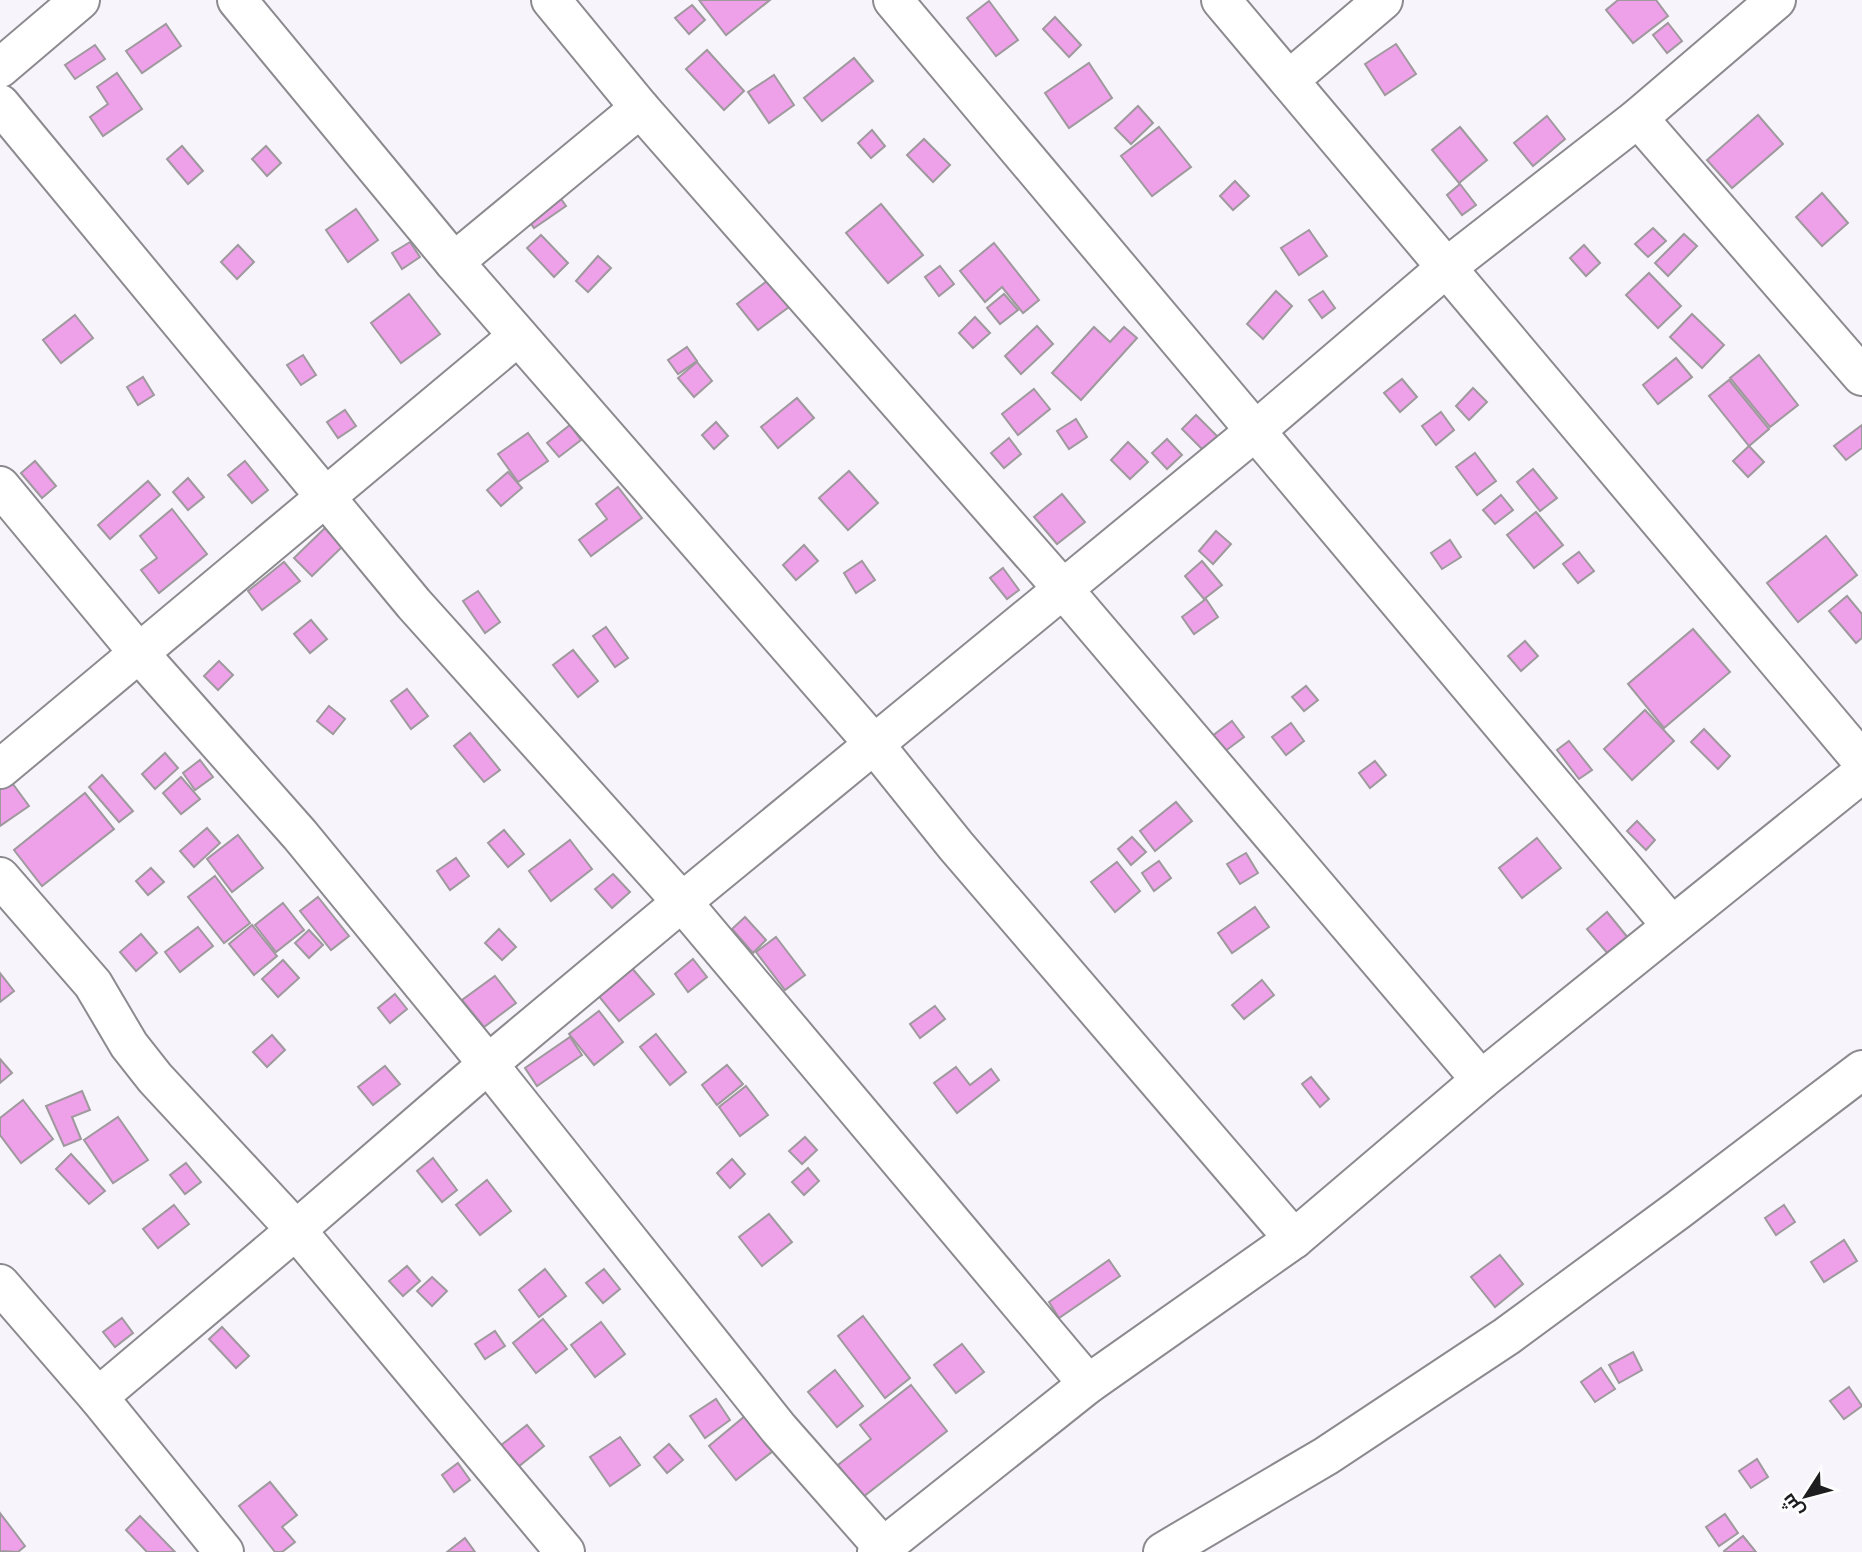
<svg xmlns="http://www.w3.org/2000/svg" width="1862" height="1552" font-family="'Titillium Web',Cairo,sans-serif">
  <rect width="100%" height="100%" fill="#f7f4fb"/>
  <g fill="#eea1e8" stroke="#9f999e" stroke-width="2">
    <path d="M699 0H770L726 35Z"/>
    <path d="M1618 0H1656L1668 16 1633 43 1606 10Z"/>
    <path d="M989 1 1018 40 996 56 967 18Z"/>
    <path d="M692 5 705 20 689 34 675 18Z"/>
    <path d="M1055 17 1081 45 1069 57 1043 29Z"/>
    <path d="M1668 23 1682 41 1667 53 1653 35Z"/>
    <path d="M166 24 181 46 142 73 126 51Z"/>
    <path d="M1396 44 1416 74 1385 95 1365 64Z"/>
    <path d="M95 45 105 59 75 79 65 65Z"/>
    <path d="M707 50 744 91 724 110 686 69Z"/>
    <path d="M854 58 873 81 822 121 804 98Z"/>
    <path d="M1089 63 1112 98 1069 128 1045 93Z"/>
    <path d="M117 73 142 109 103 136 90 117 108 104 97 87Z"/>
    <path d="M774 75 794 105 769 123 748 92Z"/>
    <path d="M1138 106 1153 123 1131 144 1115 128Z"/>
    <path d="M1758 115 1783 144 1732 188 1707 160Z"/>
    <path d="M1547 116 1565 139 1533 166 1514 143Z"/>
    <path d="M1159 127 1191 167 1152 196 1121 156Z"/>
    <path d="M1460 127 1487 160 1459 183 1432 150Z"/>
    <path d="M872 130 885 146 871 158 858 143Z"/>
    <path d="M924 139 950 165 933 182 907 155Z"/>
    <path d="M182 146 203 171 188 184 167 159Z"/>
    <path d="M266 146 281 163 267 176 252 159Z"/>
    <path d="M1235 181 1249 196 1233 210 1220 196Z"/>
    <path d="M1460 184 1476 205 1462 215 1447 195Z"/>
    <path d="M554 189 566 206 534 228 522 211Z"/>
    <path d="M1822 193 1848 223 1822 246 1796 217Z"/>
    <path d="M881 204 923 255 888 283 846 233Z"/>
    <path d="M356 209 378 240 348 262 326 230Z"/>
    <path d="M1653 228 1666 241 1648 257 1635 244Z"/>
    <path d="M1309 230 1327 256 1299 275 1281 248Z"/>
    <path d="M1684 234 1697 246 1668 276 1655 263Z"/>
    <path d="M541 235 568 263 554 277 527 248Z"/>
    <path d="M410 242 420 257 402 269 392 253Z"/>
    <path d="M994 243 1039 300 1023 313 1002 287 985 302 960 271Z"/>
    <path d="M238 245 254 262 237 279 221 262Z"/>
    <path d="M1584 245 1600 263 1586 276 1570 258Z"/>
    <path d="M598 256 611 268 588 292 576 281Z"/>
    <path d="M940 266 954 284 939 296 925 277Z"/>
    <path d="M1649 273 1681 306 1658 328 1626 295Z"/>
    <path d="M772 277 793 304 758 330 737 304Z"/>
    <path d="M1276 291 1292 306 1263 339 1247 324Z"/>
    <path d="M1323 291 1335 308 1322 318 1309 300Z"/>
    <path d="M409 294 440 334 401 363 371 323Z"/>
    <path d="M1004 294 1018 310 1000 324 987 308Z"/>
    <path d="M1692 314 1724 345 1702 368 1670 337Z"/>
    <path d="M75 315 93 338 61 363 43 340Z"/>
    <path d="M975 317 990 333 973 348 959 333Z"/>
    <path d="M1037 326 1053 344 1021 374 1005 356Z"/>
    <path d="M1094 327 1110 342 1124 327 1137 338 1081 400 1052 373Z"/>
    <path d="M687 347 697 361 678 374 668 360Z"/>
    <path d="M303 355 316 375 301 385 287 365Z"/>
    <path d="M1759 355 1798 405 1770 427 1730 378Z"/>
    <path d="M1676 358 1692 377 1658 404 1643 385Z"/>
    <path d="M697 362 712 381 694 397 678 378Z"/>
    <path d="M143 377 154 395 138 405 127 387Z"/>
    <path d="M1402 379 1417 397 1400 412 1384 393Z"/>
    <path d="M1729 380 1769 429 1749 446 1709 396Z"/>
    <path d="M1473 388 1487 402 1469 420 1456 406Z"/>
    <path d="M1034 389 1050 409 1018 435 1002 414Z"/>
    <path d="M797 398 814 418 778 448 761 427Z"/>
    <path d="M345 410 356 426 338 438 327 422Z"/>
    <path d="M1441 412 1454 430 1436 445 1422 426Z"/>
    <path d="M1196 415 1219 438 1205 452 1182 429Z"/>
    <path d="M1076 419 1087 437 1069 449 1057 431Z"/>
    <path d="M716 422 728 436 714 449 702 435Z"/>
    <path d="M570 425 581 440 559 457 547 443Z"/>
    <path d="M1862 425V448L1846 460 1834 446Z"/>
    <path d="M528 433 548 461 518 482 498 454Z"/>
    <path d="M1009 438 1021 454 1004 468 991 453Z"/>
    <path d="M1167 439 1182 455 1167 469 1152 453Z"/>
    <path d="M1128 442 1148 462 1130 479 1111 460Z"/>
    <path d="M1749 446 1764 462 1748 477 1733 461Z"/>
    <path d="M1475 453 1496 481 1477 495 1456 467Z"/>
    <path d="M35 461 56 486 42 498 21 473Z"/>
    <path d="M245 461 268 490 252 503 228 475Z"/>
    <path d="M1533 469 1557 498 1540 511 1517 482Z"/>
    <path d="M849 471 878 503 848 530 819 498Z"/>
    <path d="M508 472 522 488 501 506 487 490Z"/>
    <path d="M188 478 204 497 188 510 173 492Z"/>
    <path d="M148 481 160 495 110 539 98 525Z"/>
    <path d="M618 487 642 518 591 556 579 540 607 519 596 504Z"/>
    <path d="M1062 494 1085 522 1057 544 1034 517Z"/>
    <path d="M1501 495 1513 510 1495 524 1483 510Z"/>
    <path d="M172 509 207 554 159 593 141 570 157 558 140 536Z"/>
    <path d="M1536 512 1563 545 1534 568 1507 535Z"/>
    <path d="M325 528 342 547 312 576 294 558Z"/>
    <path d="M1216 531 1231 544 1213 564 1199 551Z"/>
    <path d="M1826 536 1857 575 1798 622 1767 583Z"/>
    <path d="M1450 540 1461 557 1442 569 1431 553Z"/>
    <path d="M804 545 818 561 796 580 783 565Z"/>
    <path d="M1579 552 1594 571 1578 583 1563 564Z"/>
    <path d="M862 561 875 580 856 593 844 573Z"/>
    <path d="M1202 561 1222 585 1204 599 1185 576Z"/>
    <path d="M284 562 300 581 262 610 248 591Z"/>
    <path d="M1003 568 1019 590 1007 599 990 578Z"/>
    <path d="M478 591 500 622 485 633 463 601Z"/>
    <path d="M1847 596 1862 614V638L1856 643 1829 611Z"/>
    <path d="M1206 599 1218 617 1194 634 1182 617Z"/>
    <path d="M311 620 327 639 310 653 294 634Z"/>
    <path d="M606 627 628 658 615 667 593 636Z"/>
    <path d="M1693 629 1730 672 1664 728 1628 684Z"/>
    <path d="M1525 641 1538 656 1521 671 1508 656Z"/>
    <path d="M573 650 598 681 578 697 553 665Z"/>
    <path d="M219 661 233 675 218 690 204 676Z"/>
    <path d="M1306 686 1318 700 1304 711 1292 697Z"/>
    <path d="M407 689 428 716 411 729 391 701Z"/>
    <path d="M329 706 345 719 333 734 317 721Z"/>
    <path d="M1645 710 1674 741 1632 780 1604 749Z"/>
    <path d="M1232 721 1244 737 1224 752 1211 737Z"/>
    <path d="M1291 723 1304 741 1286 755 1272 737Z"/>
    <path d="M1704 729 1730 756 1718 769 1691 742Z"/>
    <path d="M470 733 500 770 484 782 454 746Z"/>
    <path d="M1569 741 1592 770 1579 779 1557 750Z"/>
    <path d="M165 753 178 768 155 789 142 774Z"/>
    <path d="M200 760 213 777 195 790 183 773Z"/>
    <path d="M1375 761 1386 775 1370 788 1359 773Z"/>
    <path d="M102 775 133 811 119 822 89 787Z"/>
    <path d="M181 777 200 799 181 814 163 793Z"/>
    <path d="M10 780 29 806 0 826V787Z"/>
    <path d="M85 793 114 829 42 886 14 850Z"/>
    <path d="M1176 802 1192 821 1155 851 1140 831Z"/>
    <path d="M1637 821 1655 840 1646 850 1627 831Z"/>
    <path d="M207 828 220 843 194 867 180 851Z"/>
    <path d="M504 830 524 854 508 867 488 843Z"/>
    <path d="M238 835 263 868 232 892 207 859Z"/>
    <path d="M1132 837 1146 852 1131 865 1118 849Z"/>
    <path d="M1537 838 1561 868 1522 898 1499 868Z"/>
    <path d="M570 840 592 869 551 901 529 871Z"/>
    <path d="M1246 853 1258 873 1240 884 1227 864Z"/>
    <path d="M456 858 469 876 450 890 437 871Z"/>
    <path d="M1159 861 1171 878 1154 891 1142 873Z"/>
    <path d="M1117 862 1140 891 1115 912 1091 882Z"/>
    <path d="M151 868 164 882 148 895 136 881Z"/>
    <path d="M613 874 630 892 612 908 595 889Z"/>
    <path d="M215 876 250 923 224 943 188 897Z"/>
    <path d="M318 897 349 936 331 950 300 911Z"/>
    <path d="M283 903 304 930 276 952 255 925Z"/>
    <path d="M1255 907 1269 927 1232 953 1218 933Z"/>
    <path d="M1607 912 1633 944 1614 961 1587 929Z"/>
    <path d="M745 917 766 940 753 953 732 929Z"/>
    <path d="M252 925 277 956 254 975 229 944Z"/>
    <path d="M198 927 213 946 180 972 165 952Z"/>
    <path d="M499 929 516 947 502 960 485 943Z"/>
    <path d="M309 930 323 945 309 958 295 943Z"/>
    <path d="M141 934 157 953 136 971 120 952Z"/>
    <path d="M776 937 805 975 785 990 756 952Z"/>
    <path d="M693 959 707 977 688 992 675 974Z"/>
    <path d="M283 960 299 978 278 997 262 979Z"/>
    <path d="M631 967 654 994 619 1021 597 994Z"/>
    <path d="M0 973 14 991 0 1002Z"/>
    <path d="M495 976 516 1003 484 1027 462 1000Z"/>
    <path d="M1262 980 1274 995 1244 1019 1232 1005Z"/>
    <path d="M395 994 407 1009 390 1023 378 1008Z"/>
    <path d="M935 1006 945 1019 920 1038 910 1024Z"/>
    <path d="M599 1011 623 1042 594 1065 569 1034Z"/>
    <path d="M656 1034 686 1072 670 1085 640 1047Z"/>
    <path d="M272 1035 285 1050 267 1067 253 1052Z"/>
    <path d="M570 1037 582 1055 537 1086 525 1068Z"/>
    <path d="M0 1059 12 1073 0 1083Z"/>
    <path d="M727 1065 743 1084 717 1105 702 1085Z"/>
    <path d="M385 1066 400 1084 373 1105 358 1087Z"/>
    <path d="M956 1067 970 1085 991 1069 999 1080 957 1113 934 1083Z"/>
    <path d="M1311 1077 1329 1099 1320 1107 1302 1084Z"/>
    <path d="M746 1086 768 1115 740 1136 719 1107Z"/>
    <path d="M82 1091 90 1110 72 1117 81 1139 64 1146 46 1106Z"/>
    <path d="M23 1100 53 1139 21 1163 0 1135V1118Z"/>
    <path d="M118 1117 148 1160 113 1183 84 1140Z"/>
    <path d="M805 1137 817 1150 802 1164 789 1151Z"/>
    <path d="M71 1154 105 1191 89 1204 56 1169Z"/>
    <path d="M433 1158 457 1190 442 1202 417 1171Z"/>
    <path d="M732 1159 745 1174 730 1188 717 1173Z"/>
    <path d="M186 1163 201 1182 185 1194 170 1175Z"/>
    <path d="M808 1168 819 1181 804 1195 792 1182Z"/>
    <path d="M487 1180 511 1211 480 1235 456 1205Z"/>
    <path d="M174 1205 189 1224 158 1248 143 1229Z"/>
    <path d="M1784 1205 1795 1222 1776 1235 1765 1218Z"/>
    <path d="M769 1214 792 1242 762 1266 739 1237Z"/>
    <path d="M1844 1240 1857 1261 1824 1282 1811 1262Z"/>
    <path d="M1500 1255 1523 1284 1495 1307 1471 1277Z"/>
    <path d="M1109 1260 1120 1276 1059 1318 1049 1302Z"/>
    <path d="M407 1266 420 1281 403 1296 389 1281Z"/>
    <path d="M545 1269 566 1296 539 1317 519 1290Z"/>
    <path d="M604 1269 620 1289 603 1303 586 1283Z"/>
    <path d="M432 1277 447 1291 432 1306 417 1291Z"/>
    <path d="M863 1316 910 1378 885 1398 838 1336Z"/>
    <path d="M122 1318 133 1333 115 1347 103 1332Z"/>
    <path d="M543 1319 567 1349 536 1373 513 1343Z"/>
    <path d="M601 1322 625 1354 595 1377 571 1345Z"/>
    <path d="M222 1327 249 1356 236 1368 209 1339Z"/>
    <path d="M495 1331 505 1346 485 1359 475 1344Z"/>
    <path d="M962 1344 984 1372 956 1393 934 1365Z"/>
    <path d="M1633 1352 1642 1370 1619 1383 1609 1365Z"/>
    <path d="M1601 1368 1615 1389 1595 1402 1581 1382Z"/>
    <path d="M835 1370 863 1406 837 1427 808 1392Z"/>
    <path d="M911 1385 947 1431 863 1497 838 1465 871 1439 860 1425Z"/>
    <path d="M1849 1387 1862 1406 1844 1419 1830 1401Z"/>
    <path d="M716 1399 730 1420 705 1438 690 1416Z"/>
    <path d="M745 1416 773 1451 736 1480 709 1446Z"/>
    <path d="M527 1425 544 1446 513 1471 496 1449Z"/>
    <path d="M620 1437 640 1465 610 1486 590 1457Z"/>
    <path d="M669 1444 683 1460 667 1473 654 1457Z"/>
    <path d="M1757 1459 1768 1477 1751 1488 1739 1471Z"/>
    <path d="M458 1463 470 1480 454 1492 442 1475Z"/>
    <path d="M270 1482 297 1515 282 1527 295 1542 282 1552H275L239 1506Z"/>
    <path d="M0 1513 25 1546 18 1552 0 1551Z"/>
    <path d="M1725 1514 1738 1533 1719 1546 1706 1527Z"/>
    <path d="M140 1516 175 1552H147L126 1530Z"/>
    <path d="M1743 1536 1756 1552H1725L1724 1551Z"/>
    <path d="M465 1538 475 1552H447Z"/>
  </g>
  <g fill="none" stroke-linecap="round" stroke-linejoin="round">
    <defs>
      <g id="minor">
        <path d="M237 0 454 262 874 744 956 846 1294 1239"/>
        <path d="M551 0 640 108 1063 589 1481 1080"/>
        <path d="M893 0 1671 925"/>
        <path d="M1221 0 1862 761"/>
        <path d="M0 68 80 0"/>
        <path d="M1289 80 1383 0"/>
        <path d="M0 104 414 604 682 902 1088 1384"/>
        <path d="M1638 118 1862 376"/>
        <path d="M454 262 640 108"/>
        <path d="M0 486 138 652 300 835 488 1064 779 1429 883 1547"/>
        <path d="M0 769 518 336"/>
        <path d="M0 877 93 984 129 1045 155 1078 296 1230 565 1552"/>
        <path d="M0 1284 98 1397 224 1552"/>
        <path d="M98 1397 296 1230 488 1064 682 902 1254 432 1447 267 1638 118 1776 0"/>
        <path d="M877 1552 1088 1384 1294 1239 1481 1080 1862 773"/>
        <path d="M1163 1552 1326 1456 1507 1336 1678 1210 1862 1070"/>
      </g>
    </defs>
    <use href="#minor" stroke="#8c8a8f" stroke-width="42"/>
    <use href="#minor" stroke="#fff" stroke-width="38"/>
  </g>
  <g transform="translate(1806 1496) rotate(234)" stroke="#ffffff" stroke-width="5" paint-order="stroke">
  <path d="M0-5L12 26L0 18L-12 26Z" fill="#1e1d1f"/>
  <text y="-10" font-size="19" font-weight="bold" text-anchor="middle" fill="#1e1d1f">ش</text>
  </g>
</svg>
